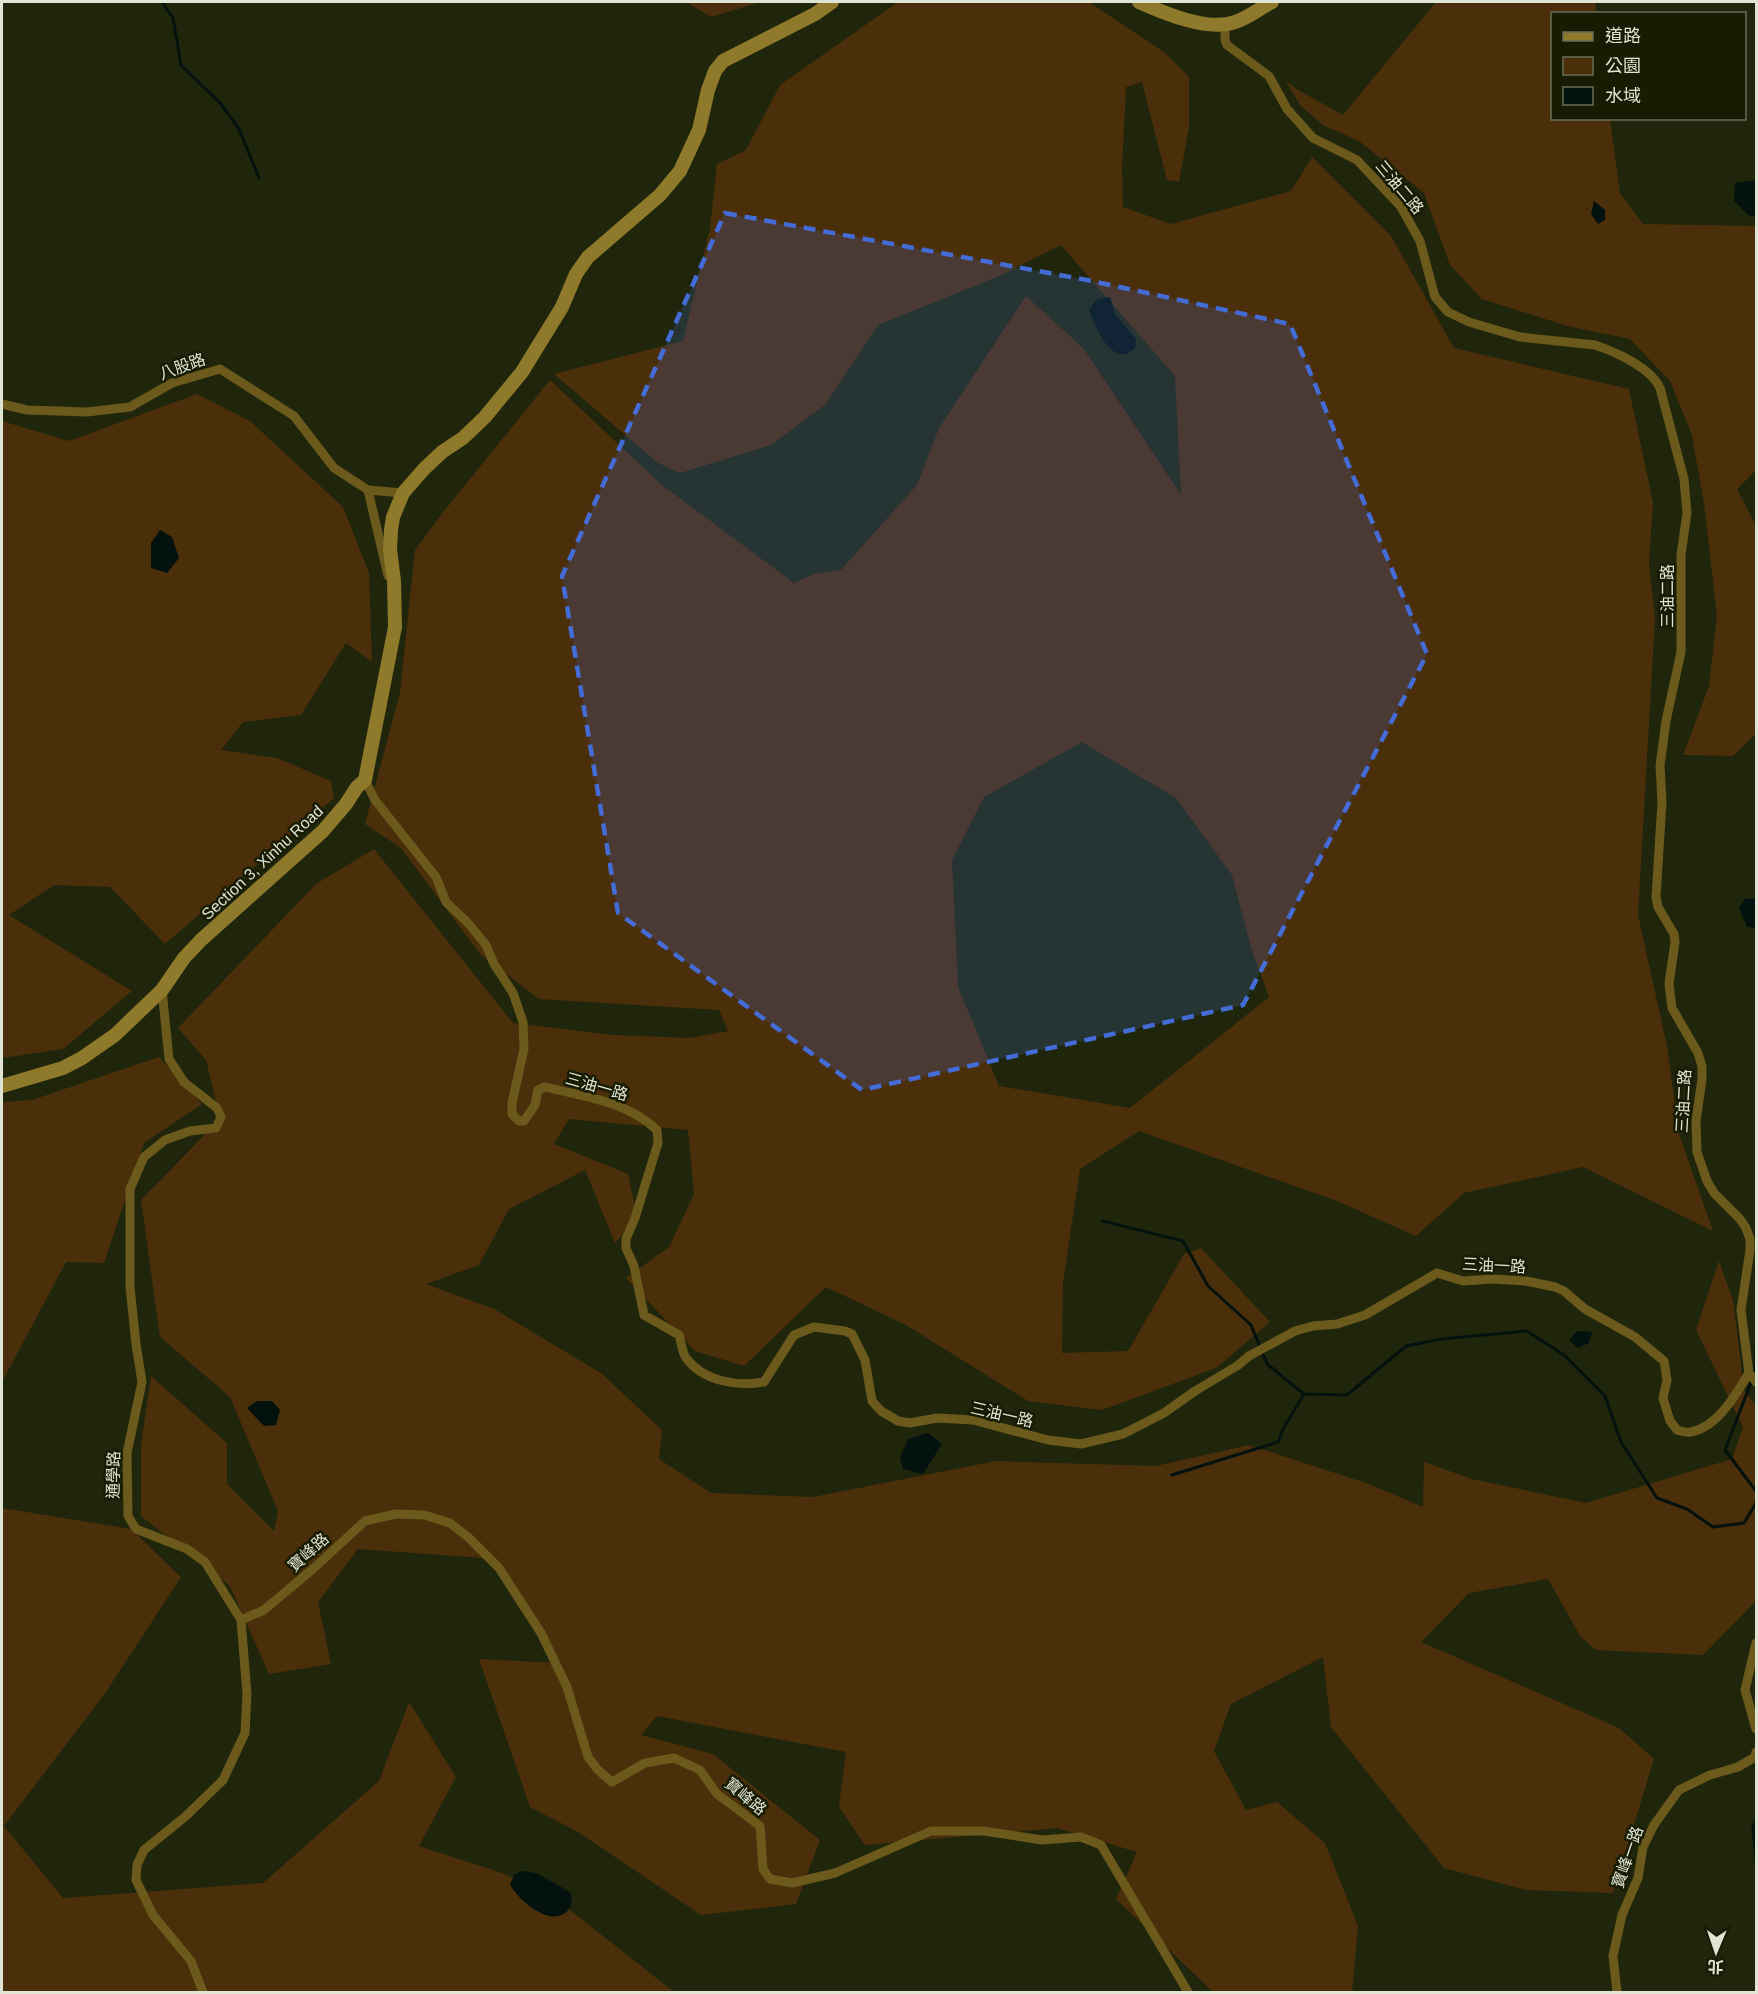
<svg xmlns="http://www.w3.org/2000/svg" width="1758" height="1994" font-family="Arial,'Noto Sans TC',sans-serif">
  <rect width="100%" height="100%" fill="#20260c"/>
  <g fill="#4b2e0a" fill-rule="evenodd">
    <path d="M686 2H761L711 17Z"/>
    <path d="M898 2H1089L1164 52 1189 77V128L1179 182 1167 180 1142 82 1126 87 1122 168 1123 207 1171 224 1291 191 1312 157 1391 236 1454 348 1629 389 1653 503 1649 564 1655 618 1638 915 1667 1046 1679 1134 1713 1231 1583 1167 1464 1193 1416 1236 1337 1201 1139 1131 1080 1169 1063 1282 1062 1353 1128 1351 1184 1254 1201 1248 1270 1322 1216 1368 1102 1410 1028 1401 906 1325 826 1287 744 1366 695 1351 626 1278 669 1247 694 1194 688 1130 569 1119 554 1144 628 1174 638 1219 615 1243 585 1170 509 1209 479 1265 426 1284 494 1309 601 1373 662 1430 659 1459 711 1493 813 1497 996 1461 1156 1466 1249 1445 1369 1484 1423 1507 1424 1462 1472 1479 1586 1503 1732 1459 1743 1427 1696 1330 1719 1261 1733 1300 1744 1390 1756 1406V1601L1703 1655 1596 1650 1580 1636 1548 1579 1469 1593 1421 1642 1619 1728 1654 1759 1613 1893 1526 1890 1444 1868 1331 1727 1323 1657 1231 1704 1214 1751 1246 1810 1277 1802 1325 1843 1358 1926 1352 1992H1213L1116 1899 1137 1852 1057 1828 865 1845 839 1807 846 1752 657 1716 641 1735 713 1754 820 1840 796 1904 701 1915 578 1832 530 1807 479 1659 558 1663 496 1559 358 1549 318 1602 331 1664 269 1674 230 1586 141 1516V1445L151 1376 227 1443V1484L274 1531 278 1511 230 1397 160 1337 141 1200 220 1119 206 1060 178 1028 316 884 374 849 513 1023 613 1035 689 1038 728 1031 719 1010 539 999 480 954 401 848 365 824 400 692 415 550 444 511 550 380 662 485 794 583 814 574 841 570 917 485 939 428 1026 296 1083 348 1181 495 1175 376 1061 245 999 276 878 325 825 405 771 445 680 473 658 463 554 374 683 341 710 228 717 164 746 150 780 85ZM1082 742 1176 798 1232 875 1252 951 1269 997 1130 1108 999 1086 958 987 952 860 984 797Z"/>
    <path d="M1436 2H1595L1597 13 1552 14V118L1610 119 1620 193 1643 224 1756 226V470L1737 489 1756 526V734L1733 756 1683 755 1709 686 1717 616 1704 503 1692 435 1670 381 1630 339 1567 326 1482 299 1450 265 1424 193 1359 141 1323 125 1300 105 1286 81 1298 90 1343 115Z"/>
    <path d="M197 394 250 421 343 507 369 573 372 662 346 643 301 715 243 722 221 750 277 758 331 781 334 798 165 944 110 887 54 885 9 915 132 991 63 1049 2 1058V421L69 441Z"/>
    <path d="M159 1057 202 1104 144 1143 104 1263 66 1262 2 1382V1102L32 1100Z"/>
    <path d="M2 1508 131 1529 181 1577 106 1692 4 1826 63 1898 263 1883 379 1781 409 1702 456 1777 419 1846 505 1874 555 1898 674 1992H2Z"/>
  </g>
  <g fill="#03120e">
    <path d="M1756 180V217L1749 216 1734 201 1735 183Z"/>
    <path d="M1594 201 1605 210V220L1598 224 1591 214Z"/>
    <path d="M1110 297 1115 314 1136 339 1135 348C1131 351 1128 355 1122 354 1106 354 1093 322 1089 309L1097 299Z"/>
    <path d="M160 530 172 537 179 558 167 573 151 568V543Z"/>
    <path d="M1756 898V928L1747 927 1739 908 1745 899Z"/>
    <path d="M1577 1331 1592 1332 1589 1343 1578 1348 1569 1340Z"/>
    <path d="M257 1401H272L280 1410 276 1425 264 1426 247 1408Z"/>
    <path d="M928 1433 942 1444 923 1474 903 1469 900 1458 908 1439Z"/>
    <path d="M522 1871 536 1873 570 1892C573 1900 572 1908 565 1913 548 1926 517 1899 510 1884L515 1874Z"/>
  </g>
  <g fill="none" stroke-linecap="round" stroke-linejoin="round">
    <g stroke="#03120e" stroke-width="3">
      <path d="M162 2 173 18 181 65 221 104 239 129 259 178"/>
      <path d="M1103 1221 1183 1241 1208 1286 1251 1325 1267 1364 1304 1394 1347 1395 1406 1346 1442 1339 1527 1331 1564 1355 1605 1396 1621 1442 1657 1498 1687 1509 1713 1527 1744 1523 1756 1503"/>
      <path d="M1756 1346 1755 1372 1725 1450 1756 1491"/>
      <path d="M1172 1475 1278 1442 1283 1429 1304 1394"/>
      <path d="M1756 1820 1753 1826 1756 1861"/>
    </g>
    <g stroke="#6b5a1b" stroke-width="9">
      <path d="M1225 24V40L1227 45 1269 76 1287 109 1313 138 1357 160 1401 207 1420 241 1435 297 1448 312 1469 322 1520 337 1595 345C1616 352 1651 368 1660 388L1684 479 1687 513 1681 555V652L1666 721 1660 766 1662 802 1656 897 1658 907 1674 934 1675 942 1669 984 1672 1008 1698 1053 1702 1066V1079L1696 1121 1697 1152 1707 1181 1714 1193 1740 1219 1746 1228 1750 1239V1250L1741 1310 1749 1373 1756 1382"/>
      <path d="M2 404 27 410 87 412 130 407 172 383 220 369 294 416 334 468 368 490 403 493"/>
      <path d="M368 490 388 576"/>
      <path d="M365 780 375 800 436 877 446 902 469 924 486 945 494 964 513 993 523 1022 524 1049 512 1103V1114L519 1121H524L535 1105 538 1090 545 1087C584 1097 627 1101 657 1130L658 1143 635 1218 626 1239V1248L634 1266 644 1315 679 1335C681 1342 682 1352 686 1358 703 1381 737 1387 764 1382L794 1335 814 1327 845 1331 852 1334 865 1360 872 1401 881 1411 898 1421 910 1423 937 1418 973 1420 1048 1440 1081 1444 1123 1434 1164 1413 1195 1391 1237 1366 1249 1356 1295 1331 1313 1326 1337 1324 1365 1315 1437 1273 1463 1281 1493 1279 1526 1281 1555 1287 1564 1291 1585 1309 1635 1337 1664 1361 1667 1380 1663 1398 1670 1421 1677 1430C1681 1431 1687 1433 1691 1432 1718 1427 1736 1394 1749 1373"/>
      <path d="M162 990 169 1059 184 1082 217 1108 221 1117 216 1128 190 1131 165 1140 144 1157 130 1189V1287L136 1344 142 1382 127 1453 128 1516 136 1529 187 1549 205 1562 241 1620 247 1694 245 1733 223 1780 186 1816 144 1850 137 1865 136 1880 153 1915 191 1961 203 1992"/>
      <path d="M241 1620 264 1610 314 1568 365 1521 396 1514 424 1515 450 1523 468 1537 499 1568 541 1633 567 1687 588 1757 598 1770 612 1782 645 1763 674 1758 700 1770 717 1794 760 1826 763 1869 770 1879 792 1883 835 1873 931 1831H984L1042 1840 1081 1837 1101 1845 1188 1992"/>
      <path d="M1756 1643 1745 1690 1756 1729"/>
      <path d="M1617 1992 1613 1956 1622 1915 1638 1878 1643 1847 1654 1825 1679 1790 1710 1775 1738 1767 1755 1757 1756 1752"/>
    </g>
    <g stroke="#8f792b" stroke-width="14">
      <path d="M1139 2C1164 13 1208 32 1235 22 1248 18 1260 8 1272 2"/>
      <path d="M2 1086 63 1068 82 1058 115 1035 162 990 184 958 201 940 323 831 346 804 357 787 365 780 395 627 394 581 390 550 391 530 393 517 403 493 424 469 442 452 463 438 485 417 522 372 562 307 576 274 588 257 660 195 680 171 699 130 708 90 715 71 723 61 815 14 832 2"/>
    </g>
  </g>
  <path fill="#446cd7" fill-opacity="0.2" stroke="#446cd7" stroke-width="4.5" stroke-dasharray="12 8" stroke-linejoin="round" d="M725 213 1092 281 1290 324 1427 654 1243 1005 862 1090 618 913 562 576Z"/>
  <g text-anchor="middle" stroke-width="5" stroke-linejoin="round" paint-order="stroke">
    <g font-size="16" fill="#e0e4d4" stroke="#171c03">
      <text transform="translate(1400 187) rotate(50)" y="6">三油二路</text>
      <text transform="translate(182 366) rotate(-20)" y="6">八股路</text>
      <text transform="translate(1667 596) rotate(-90)" y="6">三油二路</text>
      <text transform="translate(262 862) rotate(-43)" y="6">Section 3, Xinhu Road</text>
      <text transform="translate(597 1086) rotate(16)" y="6">三油一路</text>
      <text transform="translate(1683 1101) rotate(-87)" y="6">三油二路</text>
      <text transform="translate(1494 1265) rotate(3)" y="6">三油一路</text>
      <text transform="translate(1002 1414) rotate(13)" y="6">三油一路</text>
      <text transform="translate(113 1475) rotate(-89)" y="6">通學路</text>
      <text transform="translate(308 1552) rotate(-42)" y="6">寶峰路</text>
      <text transform="translate(746 1796) rotate(40)" y="6">寶峰路</text>
      <text transform="translate(1627 1857) rotate(-71)" y="6">寶峰一路</text>
    </g>
  </g>
  <rect width="1758" height="1994" fill="none" stroke="#e0e4d4" stroke-width="6"/>
  <rect x="1551" y="12" width="195" height="108" fill="#171c03" stroke="#676c57" stroke-width="1.5"/>
  <rect x="1563" y="32" width="30" height="9" fill="#8f792b" stroke="#676c57" stroke-width="1.5"/>
  <text x="1605" y="42" font-size="18" fill="#e0e4d4">道路</text>
  <rect x="1563" y="57" width="30" height="18" fill="#4b2e0a" stroke="#676c57" stroke-width="1.5"/>
  <text x="1605" y="72" font-size="18" fill="#e0e4d4">公園</text>
  <rect x="1563" y="87" width="30" height="18" fill="#03120e" stroke="#676c57" stroke-width="1.5"/>
  <text x="1605" y="102" font-size="18" fill="#e0e4d4">水域</text>
  <g transform="translate(1716 1952) rotate(182)" stroke="#171c03" stroke-width="4.5" paint-order="stroke">
  <path d="M0-4.5L10 22L0 15L-10 22Z" fill="#e0e4d4"/>
  <text y="-9" font-size="16" font-weight="bold" text-anchor="middle" fill="#e0e4d4">北</text>
  </g>
</svg>
